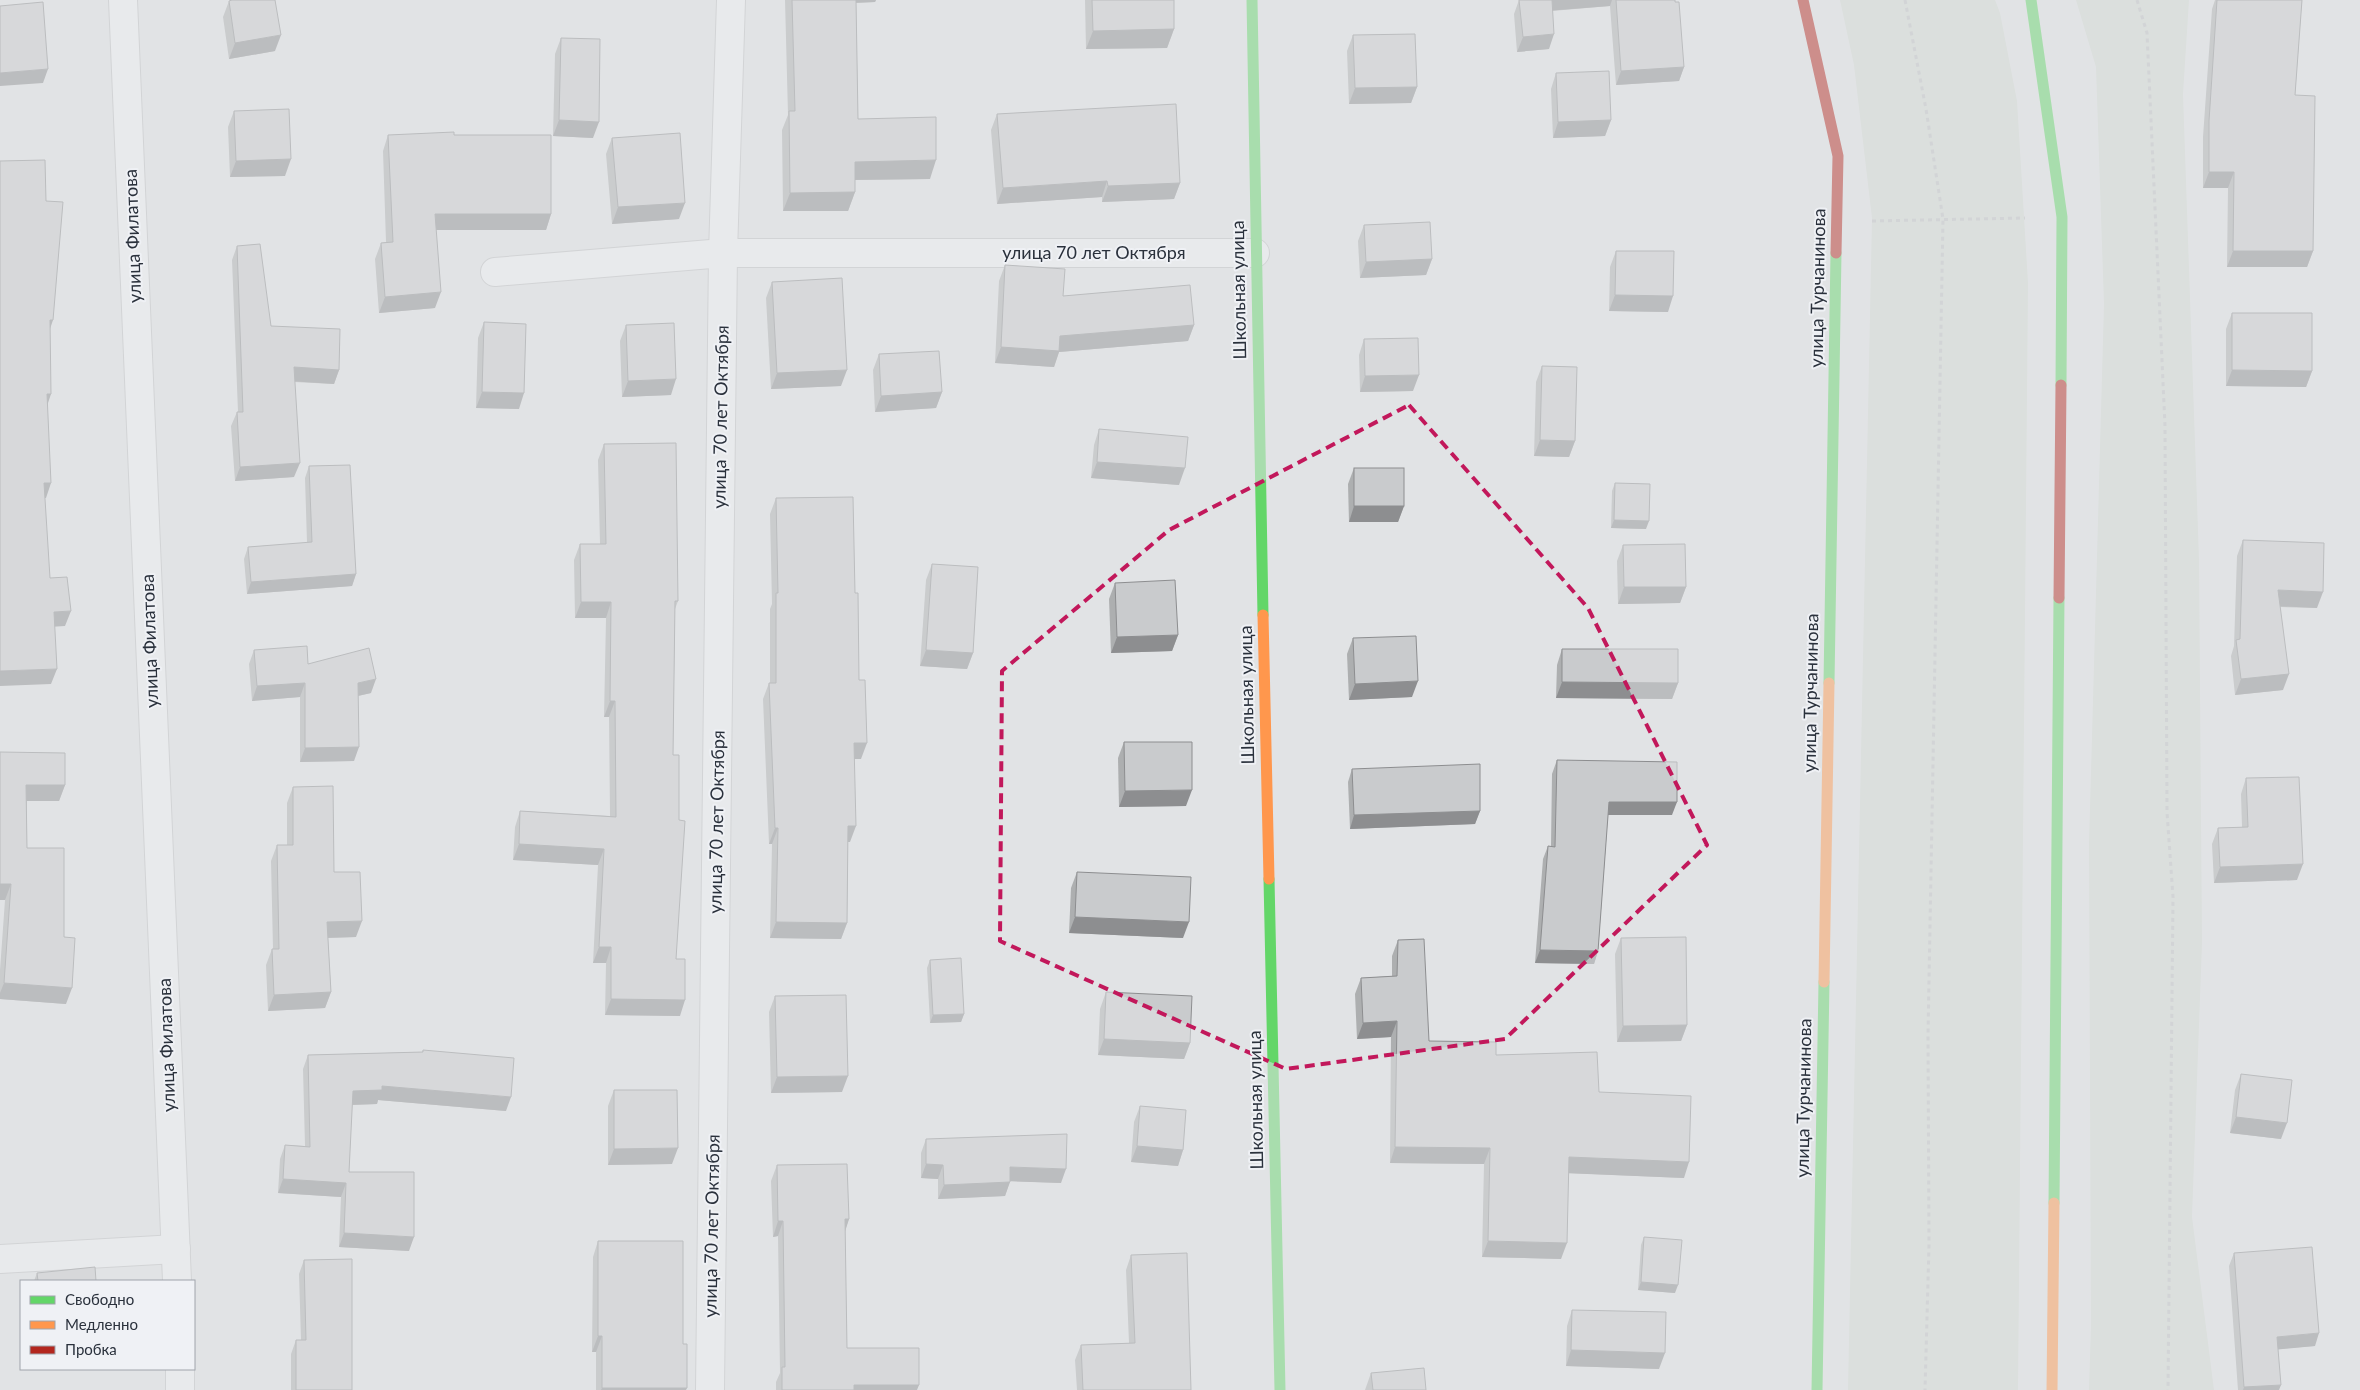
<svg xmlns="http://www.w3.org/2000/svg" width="2360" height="1390" font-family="Lato,sans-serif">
  <rect width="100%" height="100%" fill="#e1e3e5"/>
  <g fill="#d2d9d2">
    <path d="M1840 0H1995L2000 13 2017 101 2028 283 2018 1390H1848L1872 218 1854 65Z"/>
    <path d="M2076 0H2189L2183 94 2199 560 2202 943 2192 1217 2214 1390H2089L2091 1326 2089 845 2104 304 2096 67Z"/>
  </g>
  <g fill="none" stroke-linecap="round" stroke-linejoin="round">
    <defs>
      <g id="street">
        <path d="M123 0 177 1281"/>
        <path d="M495 272 723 253H1255"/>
        <path d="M0 1259 176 1249"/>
        <path d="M180 1369V1390"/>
        <path d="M710 1390 723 253 731 0"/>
      </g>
    </defs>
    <use href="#street" stroke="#bfc1c3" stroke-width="30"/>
    <g stroke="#bfc1c4" stroke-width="3" stroke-dasharray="4 4" stroke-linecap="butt">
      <path d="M1905 0 1926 109 1943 219 1928 1035 1929 1245 1925 1390"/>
      <path d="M2137 0 2147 33 2165 426 2167 812 2173 897 2168 1390"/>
      <path d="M1872 221 2025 218"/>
    </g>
    <use href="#street" stroke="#f0f1f3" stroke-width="28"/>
    <g stroke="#63d668" stroke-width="11">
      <path d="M1252 0 1263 615"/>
      <path d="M2031 0 2062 217 2061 385"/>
      <path d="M1829 683 1836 253"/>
      <path d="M1269 879 1280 1390"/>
      <path d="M2054 1203 2059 598"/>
      <path d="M1817 1390 1824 982"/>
    </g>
    <g stroke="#ff974d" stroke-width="11">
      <path d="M1263 615 1269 879"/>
      <path d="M1824 982 1829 683"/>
      <path d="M2052 1390 2054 1203"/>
    </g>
    <g stroke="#b3261e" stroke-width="11">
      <path d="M1803 0 1838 156 1836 253"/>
      <path d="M2059 598 2061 385"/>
    </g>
  </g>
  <g fill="#adafb0">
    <path d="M785 0H876L875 2 856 3 858 119 930 179 855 180V192L848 211H783L782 130 788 115Z"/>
    <path d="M1085 0H1174V29L1167 48 1086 49Z"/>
    <path d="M1519 0H1675L1684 67 1679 81 1616 85 1610 6 1552 11 1549 49 1517 52 1514 14Z"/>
    <path d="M2215 0H2302L2295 95 2313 251 2307 267H2227L2228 188H2203V137L2212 9Z"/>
    <path d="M229 1 275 51 229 59 223 17Z"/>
    <path d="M1353 35 1417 87 1411 103 1349 104 1347 51Z"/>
    <path d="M561 38 593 138 553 136 555 54Z"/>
    <path d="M1556 73 1611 120 1605 136 1553 138 1551 89Z"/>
    <path d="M234 111 285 176 230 177 228 127Z"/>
    <path d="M997 114 1180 183 1174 199 1102 202V197L997 204 991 130Z"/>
    <path d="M388 135H454L551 214 546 230H436L435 308 379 313 375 259 381 243 386 242 383 151Z"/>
    <path d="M612 138 679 219 612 224 606 154Z"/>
    <path d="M1364 225 1432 259 1426 275 1360 278 1358 241Z"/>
    <path d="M237 246 271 326 339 370 334 384 294 382V477L235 481 231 426 237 412H238L232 260Z"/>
    <path d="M1616 251 1668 312 1609 311 1610 267Z"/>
    <path d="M1005 265 1063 296 1194 325 1188 341 1059 352 1054 367 995 363 999 281Z"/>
    <path d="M772 282 841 386 771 389 766 298Z"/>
    <path d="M2232 313 2312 371 2306 387 2226 386V329Z"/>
    <path d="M484 322 519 409 476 408 478 338Z"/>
    <path d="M626 325 671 395 622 397 620 341Z"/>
    <path d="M1364 339 1413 391 1360 392 1359 355Z"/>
    <path d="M879 354 942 392 936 408 875 412 873 370Z"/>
    <path d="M1542 366 1575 441 1569 457 1534 456 1536 382Z"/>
    <path d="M1099 429 1179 485 1091 478 1094 445Z"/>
    <path d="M604 444 678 601 675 609 673 755 676 959 680 1016 605 1015 606 963H593L598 865 513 860 515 827 520 811 610 816 609 717H604L606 618H575L574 560 580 544H600L598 460Z"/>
    <path d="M309 466 356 574 352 586 247 594 244 559 248 547 307 543 305 478Z"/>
    <path d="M1354 468 1404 506 1398 522H1349L1348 484Z"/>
    <path d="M1615 483 1646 529 1611 528 1612 491Z"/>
    <path d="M776 498 855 593 861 759H854L850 842H848L847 923 841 939 770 938 772 844H769L763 699 769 683H770V609L772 604 770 514Z"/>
    <path d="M2243 540 2317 608 2280 607 2283 690 2235 695 2231 656 2234 646 2237 556Z"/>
    <path d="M1623 545 1686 587 1680 603 1618 604 1617 561Z"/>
    <path d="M932 564 973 653 967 669 920 666 926 580Z"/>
    <path d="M1115 583 1178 635 1172 651 1111 653 1109 599Z"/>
    <path d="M1353 638 1412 697 1349 700 1347 654Z"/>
    <path d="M1562 649 1678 683 1672 699 1556 698 1557 665Z"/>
    <path d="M254 650 308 664 371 693 358 696 354 761 300 762V697L252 701 249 664Z"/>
    <path d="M1124 742 1186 806 1119 807 1118 758Z"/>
    <path d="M0 752 65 785 59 801H27V848L64 937 66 1004 0 999V970L5 900H0Z"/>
    <path d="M1557 760 1672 815H1608L1598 951 1594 964 1535 963 1543 859 1548 846H1551L1552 774Z"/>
    <path d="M1352 769 1480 811 1475 824 1350 829 1348 782Z"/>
    <path d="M2246 778 2297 880 2214 883 2212 844 2218 828 2242 827 2241 794Z"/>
    <path d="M293 787 334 872 356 937 328 938 331 992 325 1008 268 1011 266 965 272 949H273L271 861 277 845H287V803Z"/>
    <path d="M1077 872 1183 938 1069 933 1071 888Z"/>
    <path d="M1621 938 1687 1025 1681 1041 1617 1042 1615 954Z"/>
    <path d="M1398 940 1429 1041 1496 1055 1599 1092 1684 1178 1568 1173 1561 1259 1482 1257 1484 1164 1390 1163 1391 1037 1357 1039 1355 994 1361 978 1392 976V956Z"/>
    <path d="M930 960 964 1014 961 1022 930 1023 927 968Z"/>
    <path d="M1106 992 1190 1043 1184 1059 1098 1055 1100 1009Z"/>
    <path d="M775 996 842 1092 771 1093 769 1012Z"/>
    <path d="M423 1050 506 1111 378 1100 377 1104 352 1105 349 1172 409 1251 339 1247 341 1197 278 1193 280 1159 285 1145 305 1146 303 1069 308 1055 422 1052Z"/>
    <path d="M2241 1074 2281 1139 2230 1133 2235 1090Z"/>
    <path d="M614 1090 672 1164 608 1165V1106Z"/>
    <path d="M1140 1106 1183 1150 1178 1166 1131 1162 1134 1122Z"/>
    <path d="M926 1139 1061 1183 1010 1181 1005 1196 938 1199V1179L921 1178V1153Z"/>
    <path d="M777 1165 849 1219 845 1230 847 1348 917 1390H776V1382L780 1373 778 1236 773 1237 771 1181Z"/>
    <path d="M1644 1237 1675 1293 1638 1290 1641 1245Z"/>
    <path d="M598 1241 683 1344 686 1390H596V1352H592L593 1257Z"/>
    <path d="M2234 1253 2315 1346 2278 1349 2279 1390H2238L2229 1266Z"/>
    <path d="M1131 1255 1191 1390H1077L1075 1360 1081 1345 1129 1343 1126 1270Z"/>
    <path d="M304 1260 352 1390H291V1354L296 1340H301L299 1274Z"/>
    <path d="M37 1273 96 1281H34Z"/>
    <path d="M1572 1310 1659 1369 1566 1366 1567 1326Z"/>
    <path d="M1371 1373 1426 1390H1365Z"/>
  </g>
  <g fill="#8d8e90">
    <path d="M850 0H876L875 2 849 3Z"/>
    <path d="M1550 0H1612L1610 6 1546 11Z"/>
    <path d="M1174 29 1167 48 1086 49 1093 31Z"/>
    <path d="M1554 34 1549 49 1517 52 1523 37Z"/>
    <path d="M281 35 275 51 229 59 235 43Z"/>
    <path d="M1684 67 1679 81 1616 85 1621 71Z"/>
    <path d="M48 69 43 83 0 86V73Z"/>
    <path d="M1417 87 1411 103 1349 104 1355 88Z"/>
    <path d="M559 120 599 122 593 138 553 136Z"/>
    <path d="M1611 120 1605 136 1553 138 1558 122Z"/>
    <path d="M291 159 285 176 230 177 236 161Z"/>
    <path d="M936 160 930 179 848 180 855 162Z"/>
    <path d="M2209 172H2234L2228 188H2203Z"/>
    <path d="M1107 181 1102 197 997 204 1003 188Z"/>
    <path d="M1180 183 1174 199 1102 202 1108 186Z"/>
    <path d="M855 192 848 211H783L790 193Z"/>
    <path d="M685 203 679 219 612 224 618 207Z"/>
    <path d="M435 214H551L546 230H429Z"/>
    <path d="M2233 251H2313L2307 267H2227Z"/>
    <path d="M1432 259 1426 275 1360 278 1366 262Z"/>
    <path d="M441 292 435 308 379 313 385 297Z"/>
    <path d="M1615 295 1673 296 1668 312 1609 311Z"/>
    <path d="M50 320H53L48 335Z"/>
    <path d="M1194 325 1188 341 1059 352 1054 367 995 363 1001 347 1060 336Z"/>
    <path d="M294 367 339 370 334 384 289 381Z"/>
    <path d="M847 370 841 386 771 389 777 373Z"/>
    <path d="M2232 370 2312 371 2306 387 2226 386Z"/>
    <path d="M1419 375 1413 391 1360 392 1365 376Z"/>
    <path d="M676 379 671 395 622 397 628 381Z"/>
    <path d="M482 392 524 393 519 409 476 408Z"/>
    <path d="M942 392 936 408 875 412 881 396Z"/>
    <path d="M47 394H51L46 409Z"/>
    <path d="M1540 440 1575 441 1569 457 1534 456Z"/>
    <path d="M1097 462 1185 468 1179 485 1091 478Z"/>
    <path d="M300 463 294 477 235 481 240 467Z"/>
    <path d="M44 483H51L46 498H39Z"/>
    <path d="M1354 506H1404L1398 522H1349Z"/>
    <path d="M1614 520 1649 521 1646 529 1611 528Z"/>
    <path d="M356 574 352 586 247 594 251 582Z"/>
    <path d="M1624 587H1686L1680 603 1618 604Z"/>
    <path d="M2278 590 2323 592 2317 608 2272 606Z"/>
    <path d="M581 602H611L606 618H575Z"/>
    <path d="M71 611 65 626 49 627 54 612Z"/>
    <path d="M1178 635 1172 651 1111 653 1117 637Z"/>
    <path d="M926 650 973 653 967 669 920 666Z"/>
    <path d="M57 669 51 684 0 686V671Z"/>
    <path d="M2289 674 2283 690 2235 695 2241 679Z"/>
    <path d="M376 679 371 693 353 697 358 683Z"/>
    <path d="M1418 681 1412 697 1349 700 1355 684Z"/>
    <path d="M1562 682 1678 683 1672 699 1556 698Z"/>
    <path d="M305 683 300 697 252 701 257 686Z"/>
    <path d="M610 701H615L609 717H604Z"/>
    <path d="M854 743H867L861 759H848Z"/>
    <path d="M359 747 354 761 300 762 305 748Z"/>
    <path d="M26 785H65L59 801H21Z"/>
    <path d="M1192 790 1186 806 1119 807 1125 791Z"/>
    <path d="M1609 802H1677L1672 815H1604Z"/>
    <path d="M1480 811 1475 824 1350 829 1354 815Z"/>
    <path d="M848 826H856L850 842H842Z"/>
    <path d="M775 828H778L772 844H769Z"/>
    <path d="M519 844 604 849 598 865 513 860Z"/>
    <path d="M2303 864 2297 880 2214 883 2220 867Z"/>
    <path d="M0 884H11L5 900H0Z"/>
    <path d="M1075 917 1189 922 1183 938 1069 933Z"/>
    <path d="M362 921 356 937 322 938 327 922Z"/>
    <path d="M776 922 847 923 841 939 770 938Z"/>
    <path d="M599 947H611L606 963H593Z"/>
    <path d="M1540 950 1598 951 1594 964 1535 963Z"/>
    <path d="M4 983 72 988 66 1004 0 999V993Z"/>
    <path d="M331 992 325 1008 268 1011 274 995Z"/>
    <path d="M611 999 685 1000 680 1016 605 1015Z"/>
    <path d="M964 1014 961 1022 930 1023 933 1015Z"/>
    <path d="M1397 1021 1391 1037 1357 1039 1363 1023Z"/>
    <path d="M1687 1025 1681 1041 1617 1042 1623 1026Z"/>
    <path d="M1104 1039 1190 1043 1184 1059 1098 1055Z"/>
    <path d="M848 1076 842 1092 771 1093 777 1077Z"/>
    <path d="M382 1086 511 1097 506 1111 378 1100 377 1104 348 1105 353 1091Z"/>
    <path d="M2236 1117 2287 1123 2281 1139 2230 1133Z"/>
    <path d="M1137 1146 1183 1150 1178 1166 1131 1162Z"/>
    <path d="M1395 1147 1490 1148 1484 1164 1390 1163Z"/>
    <path d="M678 1148 672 1164 608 1165 614 1149Z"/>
    <path d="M1569 1157 1689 1162 1684 1178 1563 1173Z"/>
    <path d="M926 1164 943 1165 938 1179 921 1178Z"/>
    <path d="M1010 1167 1066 1169 1061 1183 1005 1181Z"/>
    <path d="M283 1179 346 1183 341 1197 278 1193Z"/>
    <path d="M1010 1182 1005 1196 938 1199 944 1185Z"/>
    <path d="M845 1219H849L844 1235Z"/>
    <path d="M778 1221H783L778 1236 773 1237Z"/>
    <path d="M344 1233 414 1237 409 1251 339 1247Z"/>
    <path d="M1488 1241 1567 1243 1561 1259 1482 1257Z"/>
    <path d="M1641 1282 1678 1285 1675 1293 1638 1290Z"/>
    <path d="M2319 1333 2315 1346 2273 1350 2277 1337Z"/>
    <path d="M598 1336H602L596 1352H592Z"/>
    <path d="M1571 1350 1665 1353 1659 1369 1566 1366Z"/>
    <path d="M854 1385H919L917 1390H852Z"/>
    <path d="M2281 1385 2279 1390H2243L2244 1387Z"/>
    <path d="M602 1388H687L686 1390H601Z"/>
  </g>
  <g fill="#c9cbcd" stroke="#8d8e90">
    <path d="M232 0H275L281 35 235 43 229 1Z"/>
    <path d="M792 0H856L858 119 936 117V160L855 162V192L790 193 789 111H795Z"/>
    <path d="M1092 0H1174V29L1093 31Z"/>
    <path d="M1519 0H1552L1554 34 1523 37Z"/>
    <path d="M1616 0H1675V2H1679L1684 67 1621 71Z"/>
    <path d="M2217 0H2302L2295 95 2315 96 2313 251H2233L2234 172H2209V121Z"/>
    <path d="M43 2 48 69 0 73V6Z"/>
    <path d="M1415 34 1417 87 1355 88 1353 35Z"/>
    <path d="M561 38 600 39 599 122 559 120Z"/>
    <path d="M1609 71 1611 120 1558 122 1556 73Z"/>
    <path d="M1176 104 1180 183 1108 186 1107 181 1003 188 997 114Z"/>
    <path d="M289 109 291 159 236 161 234 111Z"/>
    <path d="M454 132V135H551V214H435L441 292 385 297 381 243 393 242 388 135Z"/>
    <path d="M680 133 685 203 618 207 612 138Z"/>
    <path d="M45 160 46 201 63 202 53 320H50L51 394H47L51 483H44L50 578 67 577 71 611 54 612 57 669 0 671V161Z"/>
    <path d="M1430 222 1432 259 1366 262 1364 225Z"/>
    <path d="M260 244 271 326 340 329 339 370 294 367 300 463 240 467 237 412H243L237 246Z"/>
    <path d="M1616 251H1674L1673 296 1615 295Z"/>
    <path d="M1005 265 1065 269 1063 296 1190 285 1194 325 1060 336 1059 351 1001 347Z"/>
    <path d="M842 278 847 370 777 373 772 282Z"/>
    <path d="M2232 313H2312V371L2232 370Z"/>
    <path d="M484 322 526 324 524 393 482 392Z"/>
    <path d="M674 323 676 379 628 381 626 325Z"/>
    <path d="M1418 338 1419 375 1365 376 1364 339Z"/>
    <path d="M939 351 942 392 881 396 879 354Z"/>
    <path d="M1542 366 1577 367 1575 441 1540 440Z"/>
    <path d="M1099 429 1188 437 1185 468 1097 462Z"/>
    <path d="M676 443 678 601H675L673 755H679V820L685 821 676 959H685V1000L611 999V947H599L604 849 519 844 520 811 616 817 615 701H610L611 602H581L580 544H606L604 444Z"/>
    <path d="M350 465 356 574 251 582 248 547 312 542 309 466Z"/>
    <rect x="1354" y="468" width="50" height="38"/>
    <path d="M1615 483 1650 484 1649 521 1614 520Z"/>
    <path d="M853 497 855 593H858L859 680H865L867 743H854L856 826H848L847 923 776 922 778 828H775L769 683H776V593H778L776 498Z"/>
    <path d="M2243 540 2324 543 2323 592 2278 590 2289 674 2241 679 2236 640 2240 639Z"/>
    <path d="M1685 544 1686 587H1624L1623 545Z"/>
    <path d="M932 564 978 567 973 653 926 650Z"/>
    <path d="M1175 580 1178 635 1117 637 1115 583Z"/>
    <path d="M1416 636 1418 681 1355 684 1353 638Z"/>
    <path d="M307 646 308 664 369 648 376 679 358 683 359 747 305 748V683L257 686 254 650Z"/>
    <path d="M1562 649H1678V683L1562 682Z"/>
    <path d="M1124 742H1192V790L1125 791Z"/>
    <path d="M0 752 65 753V785H26L27 848H64V937L75 938 72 988 4 983 11 884H0Z"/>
    <path d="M1557 760 1677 762V802H1609L1598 951 1540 950 1548 846 1555 847Z"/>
    <path d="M1480 764V811L1354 815 1352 769Z"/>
    <path d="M2299 777 2303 864 2220 867 2218 828 2248 827 2246 778Z"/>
    <path d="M333 786 334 872H360L362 921 327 922 331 992 274 995 272 949H279L277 845H293V787Z"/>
    <path d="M1077 872 1191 877 1189 922 1075 917Z"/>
    <path d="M1686 937 1687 1025 1623 1026 1621 938Z"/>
    <path d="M1424 939 1429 1041 1496 1042V1055L1597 1052 1599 1092 1691 1096 1689 1162 1569 1157 1567 1243 1488 1241 1490 1148 1395 1147 1397 1021 1363 1023 1361 978 1397 976 1398 940Z"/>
    <path d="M961 958 964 1014 933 1015 930 960Z"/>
    <path d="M1106 992 1192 996 1190 1043 1104 1039Z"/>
    <path d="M846 995 848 1076 777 1077 775 996Z"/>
    <path d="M423 1050 514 1058 511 1097 382 1086V1090L353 1091 349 1172H414V1237L344 1233 346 1183 283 1179 285 1145 310 1147 308 1055 423 1052Z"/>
    <path d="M2241 1074 2292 1080 2287 1123 2236 1117Z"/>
    <path d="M614 1090H677L678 1148 614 1149Z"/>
    <path d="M1140 1106 1186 1110 1183 1150 1137 1146Z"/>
    <path d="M1067 1134 1066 1169 1010 1167V1182L944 1185 943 1165 926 1164V1139Z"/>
    <path d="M847 1164 849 1219H845L847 1348H919V1385H854V1390H782V1367H785L783 1221H778L777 1165Z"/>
    <path d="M1644 1237 1682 1240 1678 1285 1641 1282Z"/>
    <path d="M598 1241H683V1344H687V1388H602V1336H598Z"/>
    <path d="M2312 1247 2319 1333 2277 1337 2281 1385 2244 1387 2234 1253Z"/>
    <path d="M1187 1253 1191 1390H1083L1081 1345 1135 1343 1131 1255Z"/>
    <path d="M352 1259V1390H296V1340H306L304 1260Z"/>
    <path d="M95 1267 96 1281H38L37 1273Z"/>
    <path d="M1572 1310 1666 1312 1665 1353 1571 1350Z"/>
    <path d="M1424 1368 1426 1390H1373L1371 1373Z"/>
  </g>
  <path d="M0 0H2360V1390H0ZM1409 405 1588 608 1707 845 1505 1039 1286 1069 1000 941 1002 671 1169 530Z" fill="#e1e3e5" fill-opacity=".55" fill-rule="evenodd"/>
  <path fill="none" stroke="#c2185b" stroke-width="4" stroke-dasharray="10 6" stroke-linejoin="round" d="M1409 405 1588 608 1707 845 1505 1039 1286 1069 1000 941 1002 671 1169 530Z"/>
  <g text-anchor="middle" stroke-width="4" stroke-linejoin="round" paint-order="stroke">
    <g font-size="18" fill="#2a313c" stroke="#eff1f5">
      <text transform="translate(133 236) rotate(-92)" y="6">улица Филатова</text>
      <text x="1094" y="259">улица 70 лет Октября</text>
      <text transform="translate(1818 288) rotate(-89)" y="6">улица Турчанинова</text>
      <text transform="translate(1239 290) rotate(-91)" y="6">Школьная улица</text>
      <text transform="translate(721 417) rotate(-89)" y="6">улица 70 лет Октября</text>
      <text transform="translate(150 641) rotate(-92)" y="6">улица Филатова</text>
      <text transform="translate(1811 693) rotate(-89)" y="6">улица Турчанинова</text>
      <text transform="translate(1247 695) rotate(-91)" y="6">Школьная улица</text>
      <text transform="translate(717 822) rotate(-89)" y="6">улица 70 лет Октября</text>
      <text transform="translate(167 1045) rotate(-92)" y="6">улица Филатова</text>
      <text transform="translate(1804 1098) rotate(-89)" y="6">улица Турчанинова</text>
      <text transform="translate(1256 1100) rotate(-91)" y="6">Школьная улица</text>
      <text transform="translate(712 1226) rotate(-89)" y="6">улица 70 лет Октября</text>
    </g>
  </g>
  <rect x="20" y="1280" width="175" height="90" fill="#eff1f5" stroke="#a0a4ab"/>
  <rect x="30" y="1296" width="25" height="8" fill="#63d668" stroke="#a0a4ab"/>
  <text x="65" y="1305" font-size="15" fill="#2a313c">Свободно</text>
  <rect x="30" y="1321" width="25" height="8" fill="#ff974d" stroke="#a0a4ab"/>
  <text x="65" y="1330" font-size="15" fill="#2a313c">Медленно</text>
  <rect x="30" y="1346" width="25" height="8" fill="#b3261e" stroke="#a0a4ab"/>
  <text x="65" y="1355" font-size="15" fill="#2a313c">Пробка</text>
</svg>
